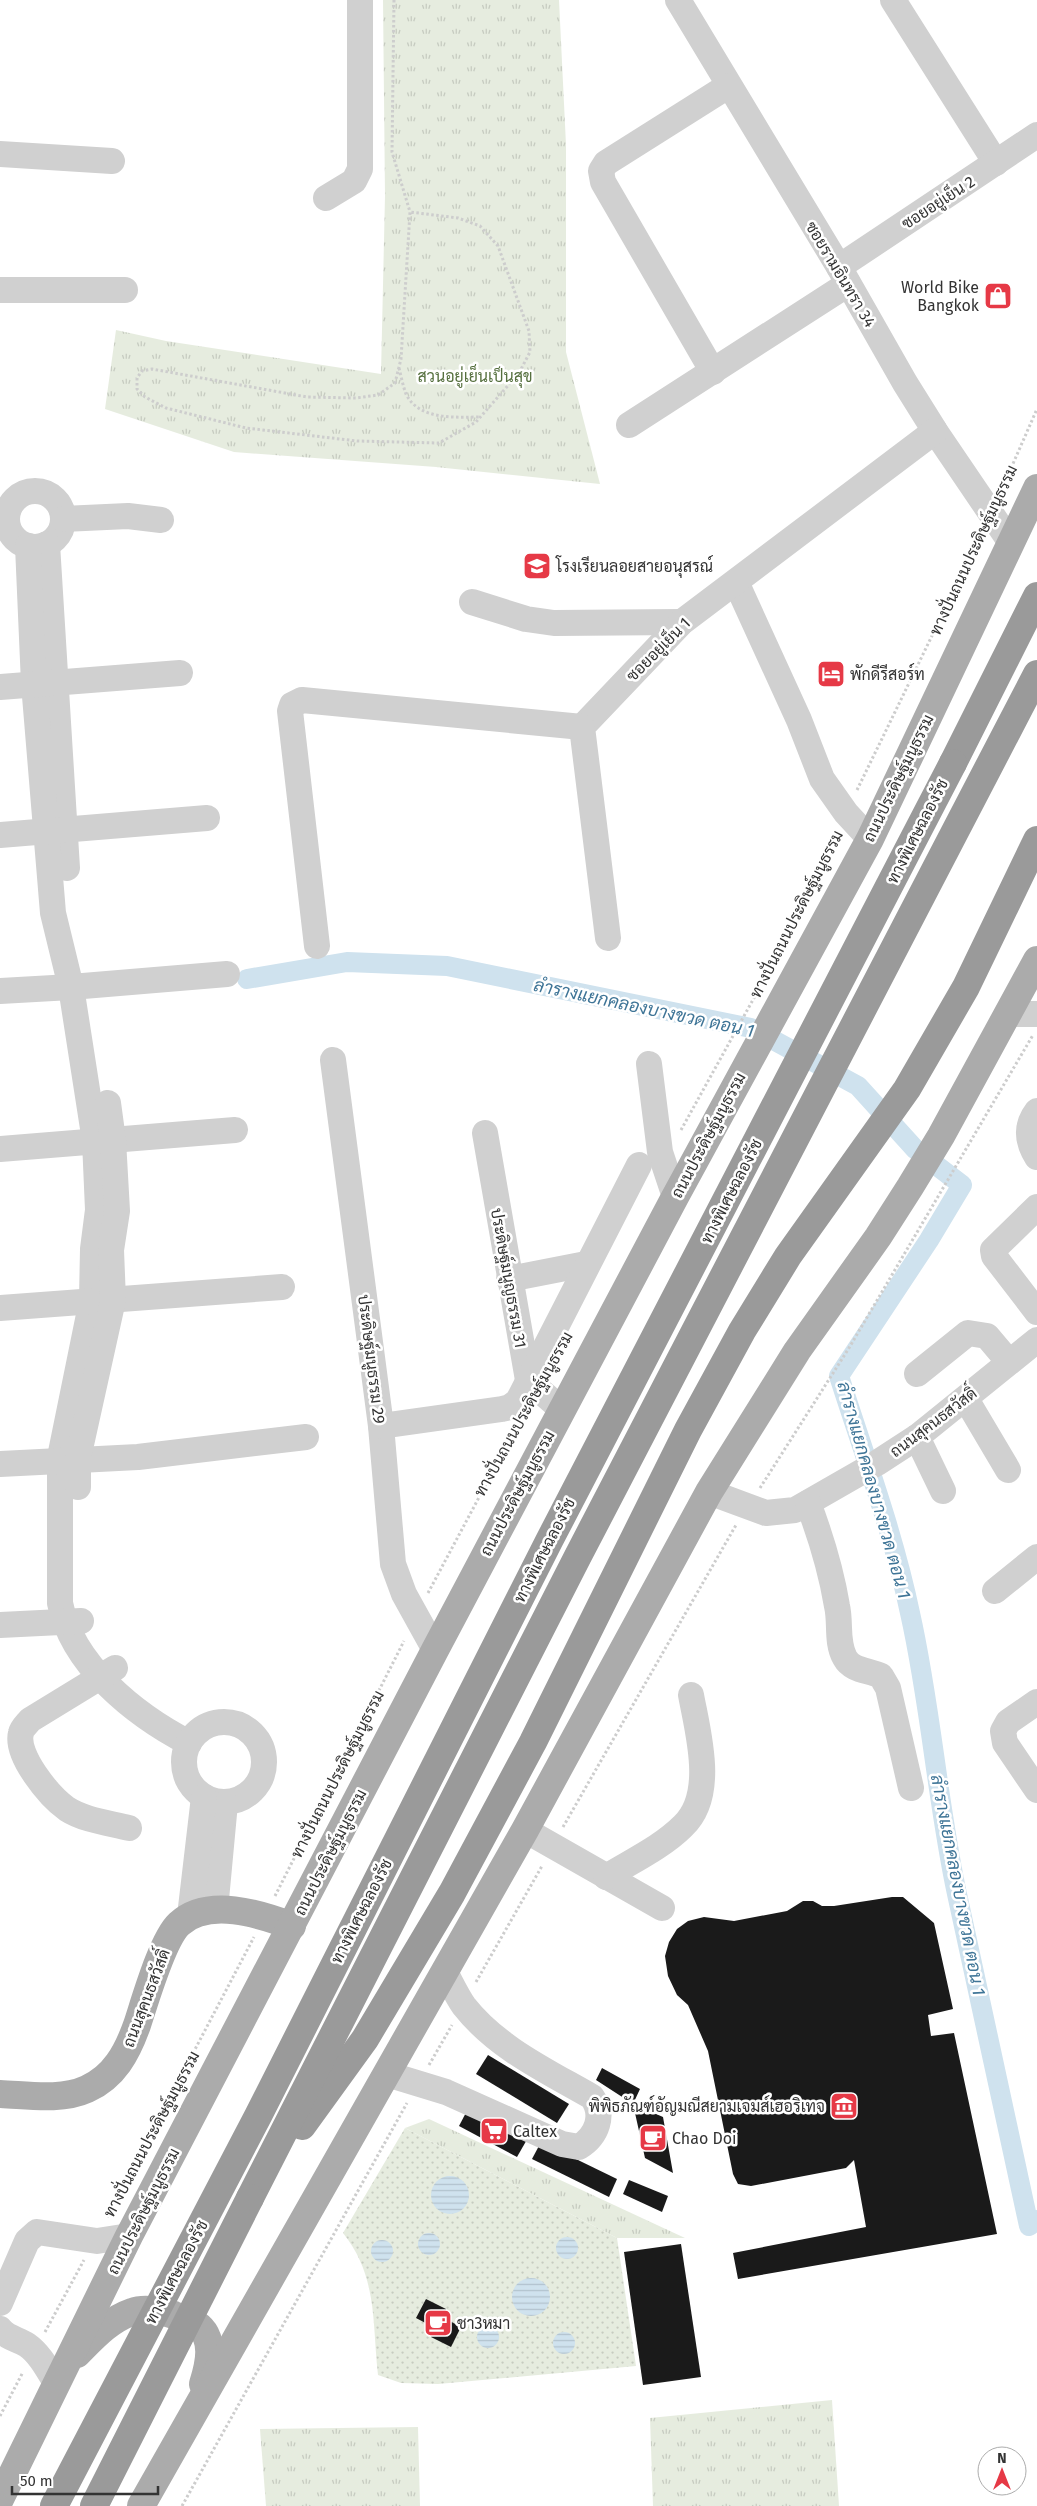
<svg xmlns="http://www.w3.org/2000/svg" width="1037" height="2506" font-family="'Fira Sans',Sarabun,sans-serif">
  <defs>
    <pattern id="grass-tufts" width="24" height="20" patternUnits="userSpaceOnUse" patternTransform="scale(1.25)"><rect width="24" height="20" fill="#e6ecdf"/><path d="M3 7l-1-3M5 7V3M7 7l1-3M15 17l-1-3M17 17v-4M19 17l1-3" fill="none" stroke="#c6cbc0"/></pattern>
    <pattern id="garden-dots" width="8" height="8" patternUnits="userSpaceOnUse" patternTransform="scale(1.25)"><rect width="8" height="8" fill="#e6ecdf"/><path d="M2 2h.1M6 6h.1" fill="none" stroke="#c6cbc0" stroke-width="1.8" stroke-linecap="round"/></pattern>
    <pattern id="water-rules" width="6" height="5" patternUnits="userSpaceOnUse" patternTransform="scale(1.25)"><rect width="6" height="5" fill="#cfe2ee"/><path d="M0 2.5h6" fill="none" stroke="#b2c2cd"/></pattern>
  </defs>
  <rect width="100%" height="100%" fill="#fff"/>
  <g fill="url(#grass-tufts)">
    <path d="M383 0H559L566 145V352L600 484 436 467 234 452 105 409 116 330 166 341 381 374 385 196Z"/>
    <path d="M429 2119 685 2238H617L405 2128Z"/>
    <path d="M832 2400 839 2506H653L650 2418Z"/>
    <path d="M418 2427 420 2506H266L260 2429Z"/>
  </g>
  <path fill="url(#garden-dots)" d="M405 2128 617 2238 636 2366 438 2384 401 2383 378 2375C372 2322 378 2277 343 2233Z"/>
  <g fill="url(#water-rules)">
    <circle cx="450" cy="2195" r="19"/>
    <circle cx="429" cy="2244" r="11"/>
    <circle cx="567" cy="2248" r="11"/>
    <circle cx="382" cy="2251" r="11"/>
    <circle cx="531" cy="2297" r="19"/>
    <circle cx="488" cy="2337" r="11"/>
    <circle cx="564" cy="2343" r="11"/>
  </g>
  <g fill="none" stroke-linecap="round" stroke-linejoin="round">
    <path stroke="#cfe2ee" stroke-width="20" d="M247 979 347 962 447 966 751 1028 858 1086 915 1149 962 1185 929 1240 839 1376C864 1454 893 1532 910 1613 931 1706 937 1801 957 1894L1029 2226 1037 2220"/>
  </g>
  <g fill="#1a1a1a">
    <path d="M892 1897H903L934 1923 953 2009 928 2015 931 2036 954 2033 997 2234 738 2279 733 2253 866 2227 854 2160 846 2168 751 2186 738 2184 733 2174 708 2051 688 2005 677 1995 668 1976 665 1956 669 1942 677 1929 688 1921 704 1917 734 1921 787 1911 803 1901H813L822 1906H834Z"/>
    <path d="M488 2055 569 2104 557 2123 476 2074Z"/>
    <path d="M602 2068 640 2089 633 2104 663 2117 673 2173 645 2158 633 2104 596 2080Z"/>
    <path d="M470 2105 529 2136 517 2157 459 2126Z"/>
    <path d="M541 2142 617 2179 609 2197 532 2159Z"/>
    <path d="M629 2180 668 2196 662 2212 623 2194Z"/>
    <path d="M681 2244 701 2377 643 2385 624 2252Z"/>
    <path d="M426 2299 446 2309 442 2317 461 2327 451 2347 431 2337 435 2328 416 2318Z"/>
  </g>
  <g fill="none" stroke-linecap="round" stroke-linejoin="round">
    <g stroke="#cdcdcd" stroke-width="3" stroke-dasharray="2.5 2.5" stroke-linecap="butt">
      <path d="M394 0 392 152 410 212 401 359 395 383 378 395 356 398 307 397 152 369 142 371 137 378V389L145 397 166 408 246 428 357 441 439 443 476 422 519 373 530 352 529 331 498 246 480 226 458 218 410 212"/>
      <path d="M399 368C401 376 403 386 406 394 419 421 457 417 481 417"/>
      <path d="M1001 491 1037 409"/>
      <path d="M857 790 980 537"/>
      <path d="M681 1130 765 978 836 834"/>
      <path d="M760 1488 849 1348 1033 1035"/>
      <path d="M428 1593 516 1428"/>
      <path d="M563 1827 736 1525"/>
      <path d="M275 1896 404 1641"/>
      <path d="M476 1982 542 1866"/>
      <path d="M429 2065 452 2025"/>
      <path d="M107 2217 254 1937"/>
      <path d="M45 2332 84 2260"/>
      <path d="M0 2416 23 2372"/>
      <path d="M182 2506 407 2103"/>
    </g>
    <g stroke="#d0d0d0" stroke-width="26">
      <path d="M678 0 839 267 905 383 935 431 1011 543"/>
      <path d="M893 0 996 163"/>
      <path d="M0 154 112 161"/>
      <path d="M326 198 354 181 360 169V0"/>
      <path d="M839 267 1037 135"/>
      <path d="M0 290H125"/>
      <path d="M713 372 603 182 601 171 606 163 728 86"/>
      <path d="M629 425 848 284"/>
      <circle cx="35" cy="519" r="28"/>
      <path d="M63 519 128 516 161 520"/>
      <path d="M47 544 67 868"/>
      <path d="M28 546 34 684 53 913 71 987 95 1141 98 1210 93 1249 92 1300 60 1457V1603C72 1665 135 1715 189 1743"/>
      <path d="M736 582 799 720 822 779 846 813 870 839"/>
      <path d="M472 602 526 619 554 623 682 622"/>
      <path d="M0 687 180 673"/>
      <path d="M0 835 207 818"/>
      <path d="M608 938 582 727 682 622 935 431"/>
      <path d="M317 946 290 711 292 705 302 700 582 727"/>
      <path d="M0 991 71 987 227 974"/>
      <path d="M1008 1014H1037"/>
      <path d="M333 1060 381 1426 393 1564 404 1594 435 1650"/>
      <path d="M649 1064 660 1152 675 1197"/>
      <path d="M1037 1111C1025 1127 1027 1141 1037 1157"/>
      <path d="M485 1133 528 1380 561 1409"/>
      <path d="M0 1149 235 1130"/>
      <path d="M1037 1207 993 1250 994 1256 1037 1312"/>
      <path d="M509 1279 586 1264"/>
      <path d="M0 1308 282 1287"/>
      <path d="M917 1374 968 1333 987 1336 1009 1362"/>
      <path d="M966 1399 1008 1470"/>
      <path d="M381 1426 502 1409 510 1407 518 1401 639 1165"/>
      <path d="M917 1437 943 1491"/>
      <path d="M0 1464 138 1457 306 1437"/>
      <path d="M78 1487V1458L113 1300 111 1250 117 1211 113 1140 108 1103"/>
      <path d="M709 1492 766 1513 795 1510 877 1463 917 1437 1037 1340"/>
      <path d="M808 1503C821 1537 831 1570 837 1606 841 1623 836 1642 845 1658 852 1671 869 1670 881 1676L888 1688 911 1788"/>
      <path d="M995 1591 1037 1557"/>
      <path d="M0 1625 81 1621"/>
      <path d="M115 1668 30 1720C27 1724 22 1728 21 1733 15 1755 49 1796 67 1809 84 1820 109 1823 129 1828"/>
      <path d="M1037 1702 1008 1722 1003 1731 1005 1743 1037 1790"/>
      <circle cx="224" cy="1762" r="40"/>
      <path d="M525 1830 662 1908"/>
      <path d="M606 1877C632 1861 662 1847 683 1826 716 1795 698 1733 691 1695"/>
      <path d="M215 1910 225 1803"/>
      <path d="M190 1916 204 1797"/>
      <path d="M387 2074 446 2092 562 2144 579 2147C597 2136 605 2115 592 2097 547 2071 497 2048 464 2006 457 1996 451 1983 445 1972"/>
      <path d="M0 2303 27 2241 37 2232 97 2241 129 2236"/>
      <path d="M0 2329C7 2338 18 2339 27 2345 40 2354 48 2370 56 2383"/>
    </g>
    <g stroke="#ababab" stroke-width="28">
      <path d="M0 2094C27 2095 61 2101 87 2089 114 2077 127 2053 137 2025 145 2001 162 1940 179 1924 208 1897 260 1914 292 1926"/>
      <path d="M77 2354C94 2337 109 2320 132 2312 145 2307 161 2311 174 2315 181 2318 189 2320 196 2324 216 2337 209 2365 203 2384"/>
      <path d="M0 2499 129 2236 435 1650 675 1197 870 839 1037 488"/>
      <path d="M141 2506 525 1830 709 1492 797 1351 878 1237 910 1187 941 1136 1037 960"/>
    </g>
    <g stroke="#9a9a9a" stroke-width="28">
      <path d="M953 763 1037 596"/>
      <path d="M302 2126 365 2039 452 1893 533 1742 688 1430 742 1331 788 1256 907 1089 966 987 1037 840"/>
      <path d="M250 2198 578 1556 1037 674"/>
    </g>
    <g stroke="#9a9a9a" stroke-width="28">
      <path d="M54 2506 258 2116 549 1541 953 763"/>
      <path d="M94 2506 250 2198"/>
    </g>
  </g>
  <defs>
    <symbol id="shop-square" viewBox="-11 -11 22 22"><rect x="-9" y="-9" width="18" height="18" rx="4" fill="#e63946" stroke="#fff"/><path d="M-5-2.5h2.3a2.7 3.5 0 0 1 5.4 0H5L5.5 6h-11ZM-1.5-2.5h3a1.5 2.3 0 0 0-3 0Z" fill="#fff"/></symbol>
    <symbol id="school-square" viewBox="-11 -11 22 22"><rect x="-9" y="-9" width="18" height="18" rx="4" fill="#e63946" stroke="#fff"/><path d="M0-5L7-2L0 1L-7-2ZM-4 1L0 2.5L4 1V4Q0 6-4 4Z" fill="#fff"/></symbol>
    <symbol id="hotel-square" viewBox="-11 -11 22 22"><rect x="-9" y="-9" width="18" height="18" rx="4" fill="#e63946" stroke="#fff"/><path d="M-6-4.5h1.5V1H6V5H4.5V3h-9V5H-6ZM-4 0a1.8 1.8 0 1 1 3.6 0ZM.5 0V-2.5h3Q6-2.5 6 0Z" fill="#fff"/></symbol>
    <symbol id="museum-square" viewBox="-11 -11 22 22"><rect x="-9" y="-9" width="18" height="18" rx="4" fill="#e63946" stroke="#fff"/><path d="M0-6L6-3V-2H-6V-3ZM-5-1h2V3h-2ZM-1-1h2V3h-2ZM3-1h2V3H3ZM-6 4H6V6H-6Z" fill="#fff"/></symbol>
    <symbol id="supermarket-square" viewBox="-11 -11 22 22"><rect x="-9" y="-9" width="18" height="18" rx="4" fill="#e63946" stroke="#fff"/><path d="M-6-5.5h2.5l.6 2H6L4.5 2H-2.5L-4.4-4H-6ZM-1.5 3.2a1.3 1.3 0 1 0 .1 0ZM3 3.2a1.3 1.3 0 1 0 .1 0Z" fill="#fff"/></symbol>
    <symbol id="cafe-square" viewBox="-11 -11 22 22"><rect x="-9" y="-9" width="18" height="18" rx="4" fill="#e63946" stroke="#fff"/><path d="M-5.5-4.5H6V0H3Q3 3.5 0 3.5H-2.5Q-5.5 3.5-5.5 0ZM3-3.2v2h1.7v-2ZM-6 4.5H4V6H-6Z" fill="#fff"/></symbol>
  </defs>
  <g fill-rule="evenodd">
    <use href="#shop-square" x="982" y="280" width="32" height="32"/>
    <use href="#school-square" x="521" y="550" width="32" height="32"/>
    <use href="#hotel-square" x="815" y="658" width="32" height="32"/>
    <use href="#museum-square" x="828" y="2090" width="32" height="32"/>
    <use href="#supermarket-square" x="478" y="2115" width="32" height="32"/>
    <use href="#cafe-square" x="637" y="2122" width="32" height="32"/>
    <use href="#cafe-square" x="422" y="2307" width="32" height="32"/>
  </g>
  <g text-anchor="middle" stroke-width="5" stroke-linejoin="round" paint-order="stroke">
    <g font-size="16" fill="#333" stroke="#fff">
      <text transform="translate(938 202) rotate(-33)" y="6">ซอยอยู่เย็น 2</text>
      <text transform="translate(841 274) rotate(59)" y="6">ซอยรามอินทรา 34</text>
      <text transform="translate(973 550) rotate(-65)" y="6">ทางปั่นถนนประดิษฐ์มนูธรรม</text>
      <text transform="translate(658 649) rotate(-45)" y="6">ซอยอยู่เย็น 1</text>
      <text transform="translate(898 778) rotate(-64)" y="6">ถนนประดิษฐ์มนูธรรม</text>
      <text transform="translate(917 831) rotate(-63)" y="6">ทางพิเศษฉลองรัช</text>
      <text transform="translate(796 914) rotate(-63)" y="6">ทางปั่นถนนประดิษฐ์มนูธรรม</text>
      <text transform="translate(708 1135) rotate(-62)" y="6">ถนนประดิษฐ์มนูธรรม</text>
      <text transform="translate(731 1191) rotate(-63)" y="6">ทางพิเศษฉลองรัช</text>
      <text transform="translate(509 1278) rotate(80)" y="6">ประดิษฐ์มนูญธรรม 31</text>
      <text transform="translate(372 1359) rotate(83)" y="6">ประดิษฐ์มนูธรรม 29</text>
      <text transform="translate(523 1414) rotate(-61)" y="6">ทางปั่นถนนประดิษฐ์มนูธรรม</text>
      <text transform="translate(933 1422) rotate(-37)" y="6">ถนนสุคนธสวัสดิ์</text>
      <text transform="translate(517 1493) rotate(-62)" y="6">ถนนประดิษฐ์มนูธรรม</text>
      <text transform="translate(544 1550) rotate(-63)" y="6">ทางพิเศษฉลองรัช</text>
      <text transform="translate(337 1774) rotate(-63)" y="6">ทางปั่นถนนประดิษฐ์มนูธรรม</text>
      <text transform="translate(330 1852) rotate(-63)" y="6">ถนนประดิษฐ์มนูธรรม</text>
      <text transform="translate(361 1911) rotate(-63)" y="6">ทางพิเศษฉลองรัช</text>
      <text transform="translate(146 1998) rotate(-69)" y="6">ถนนสุคนธสวัสดิ์</text>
      <text transform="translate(151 2134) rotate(-62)" y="6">ทางปั่นถนนประดิษฐ์มนูธรรม</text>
      <text transform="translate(143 2211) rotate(-63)" y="6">ถนนประดิษฐ์มนูธรรม</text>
      <text transform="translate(176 2272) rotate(-62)" y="6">ทางพิเศษฉลองรัช</text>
    </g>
    <g font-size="16" fill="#333" stroke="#fff" text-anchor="start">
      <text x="979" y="293" text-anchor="end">World Bike<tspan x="979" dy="18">Bangkok</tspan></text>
      <text x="556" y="572">โรงเรียนลอยสายอนุสรณ์</text>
      <text x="850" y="680">พักดีรีสอร์ท</text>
      <text x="825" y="2112" text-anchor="end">พิพิธภัณฑ์อัญมณีสยามเจมส์เฮอริเทจ</text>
      <text x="513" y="2137">Caltex</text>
      <text x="672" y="2144">Chao Doi</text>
      <text x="457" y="2329">ชา3หมา</text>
    </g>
    <g font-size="16" fill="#56703f" stroke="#fff">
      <text x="475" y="382">สวนอยู่เย็นเป็นสุข</text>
    </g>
    <g font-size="18" font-style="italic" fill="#3f7597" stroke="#fff">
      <text transform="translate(644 1008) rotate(12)" y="6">ลำรางแยกคลองบางขวด ตอน 1</text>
      <text transform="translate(874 1490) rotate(74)" y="6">ลำรางแยกคลองบางขวด ตอน 1</text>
      <text transform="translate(958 1885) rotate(79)" y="6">ลำรางแยกคลองบางขวด ตอน 1</text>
    </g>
  </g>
  <g transform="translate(1002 2471)"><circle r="24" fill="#ffffff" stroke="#adadad"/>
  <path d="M0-4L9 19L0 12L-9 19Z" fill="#e63946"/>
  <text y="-8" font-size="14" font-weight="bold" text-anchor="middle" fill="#333333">N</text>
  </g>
  <path d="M12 2486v8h146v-8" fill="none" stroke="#333333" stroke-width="2.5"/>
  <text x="20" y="2486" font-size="15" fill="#333333" stroke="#ffffff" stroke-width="4" paint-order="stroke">50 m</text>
</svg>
